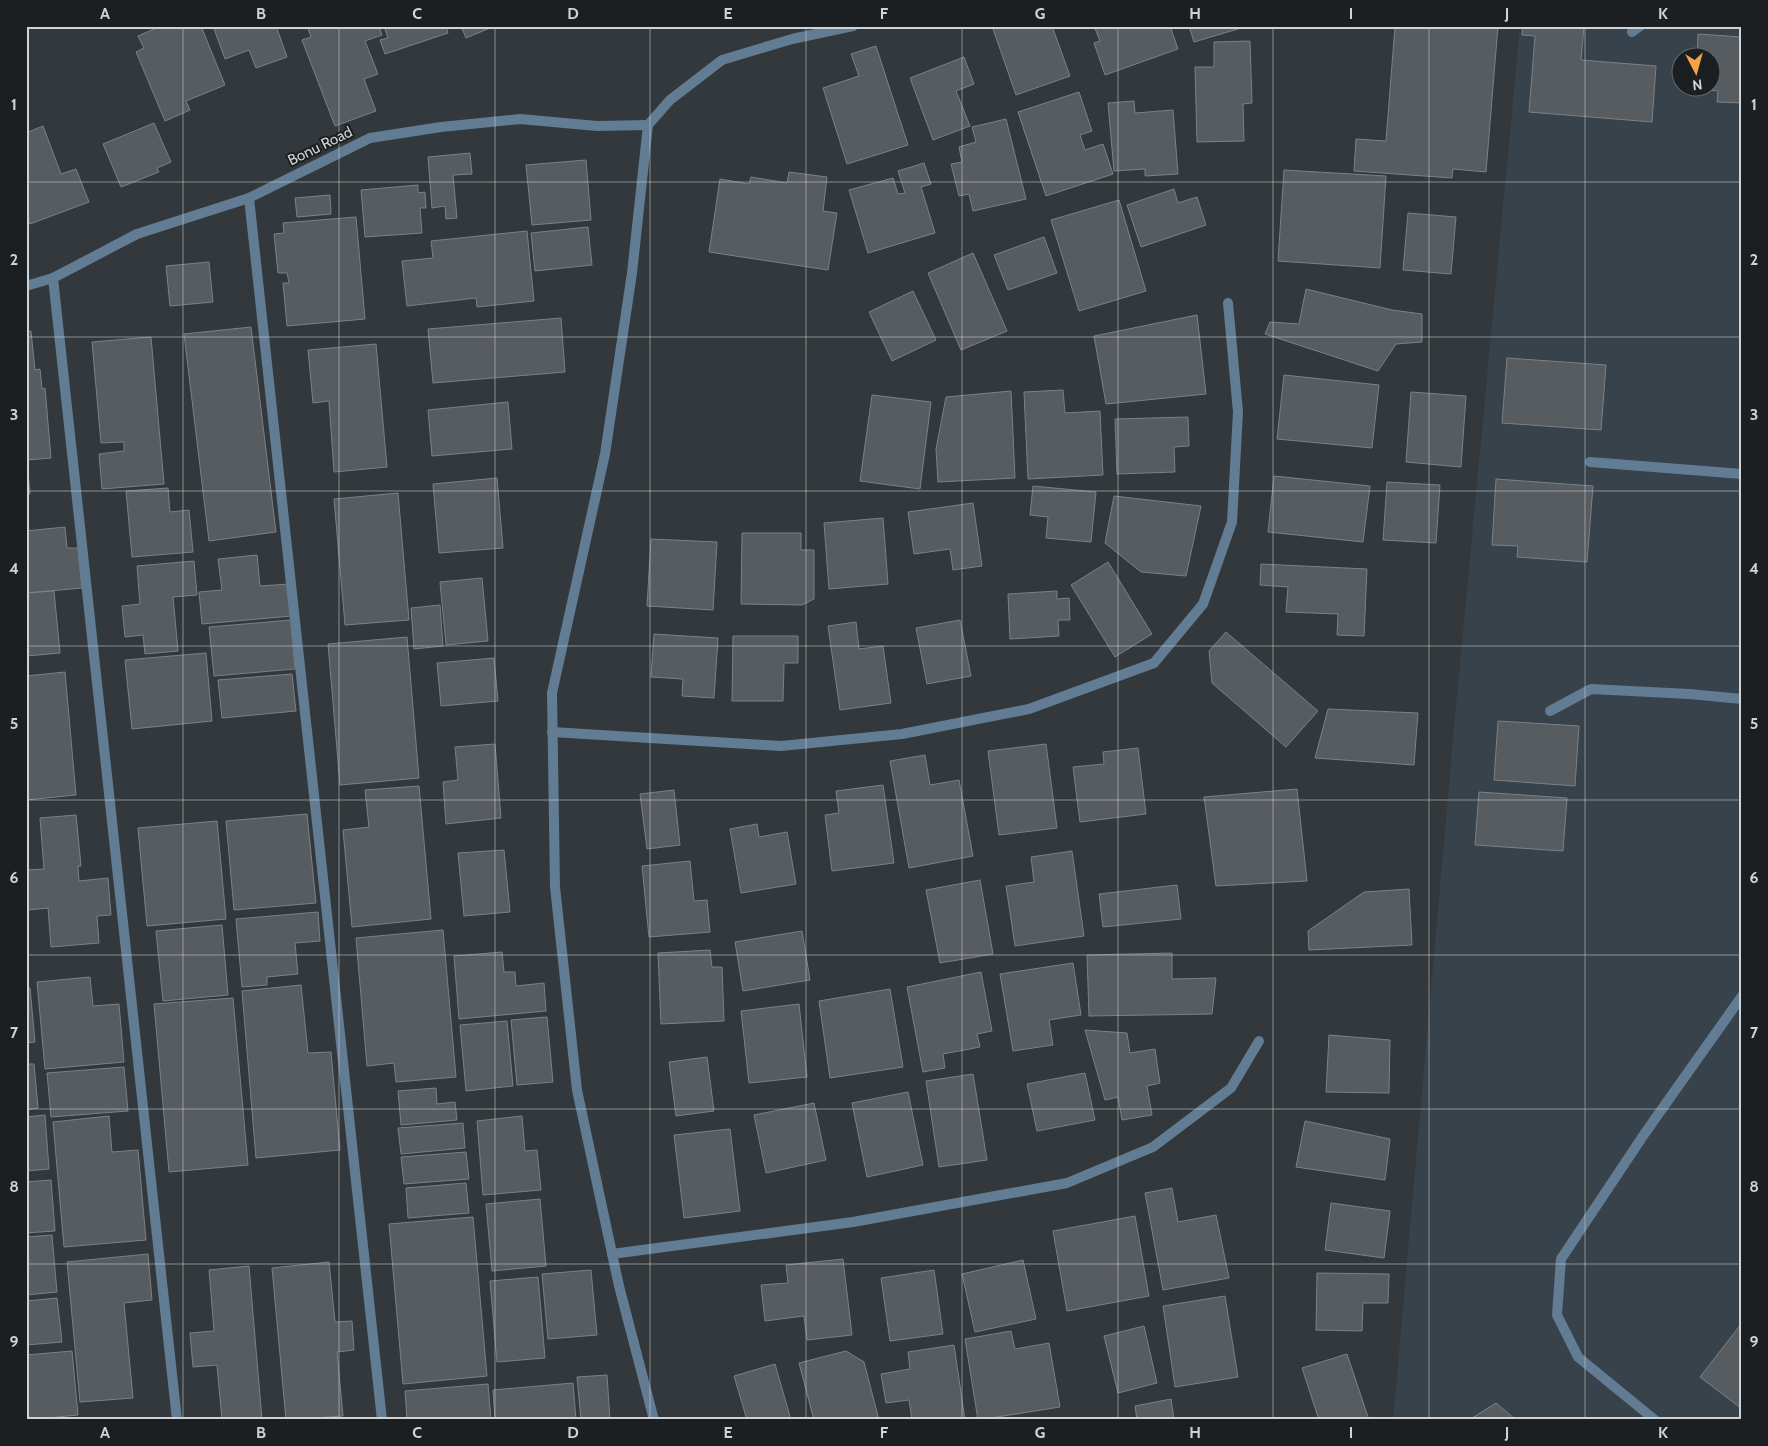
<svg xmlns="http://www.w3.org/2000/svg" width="1768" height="1446" font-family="Cabin,sans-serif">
  <rect width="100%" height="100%" fill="#32383c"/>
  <path fill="#37424b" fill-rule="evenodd" d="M1520 26H1742V1420H1393L1455 716ZM1680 58H1710V88H1680Z"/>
  <g fill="#575c61" stroke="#7b8186">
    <path d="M161 26H201L225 85 186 101 190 110 165 121 136 52 144 48 138 36Z"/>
    <path d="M213 26H276L287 57 256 68 249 50 225 59Z"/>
    <path d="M307 26H379L382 35 365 41 378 74 364 79 376 111 335 126 302 40 311 37Z"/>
    <path d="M384 26H446L448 33 385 54 380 40 388 38Z"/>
    <path d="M461 26H495L466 38Z"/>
    <path d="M992 26H1052L1070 76 1016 95Z"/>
    <path d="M1094 26H1170L1178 49 1105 75 1094 43 1100 41Z"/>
    <path d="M1189 26H1248L1194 42Z"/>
    <path d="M1395 26H1498L1486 172 1453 169 1452 178 1354 171 1356 139 1386 141Z"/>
    <path d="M1523 26H1584L1581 60 1656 66 1652 122 1529 112 1535 36 1522 35Z"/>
    <path d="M1698 34 1742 37V103L1717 102 1718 91 1695 89V88H1710V58H1697Z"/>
    <path d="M1250 41 1252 103 1243 104 1244 141 1197 142 1195 67H1214V42Z"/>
    <path d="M876 46 908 145 847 164 823 88 859 76 851 54Z"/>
    <path d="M964 57 974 84 956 91 970 126 933 140 910 78Z"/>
    <path d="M1079 92 1092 131 1080 135 1085 150 1103 144 1113 174 1046 196 1018 112Z"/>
    <path d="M1134 101 1135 113 1173 110 1178 174 1145 176V169L1114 171 1108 103Z"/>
    <path d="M1006 119 1026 199 973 211 969 194 959 196 951 164 962 162 959 147 976 142 972 127Z"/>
    <path d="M154 123 171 162 157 168 159 172 121 187 103 144Z"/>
    <path d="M43 126 61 174 76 169 89 202 30 224 26 215V133Z"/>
    <path d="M470 153 472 174 453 175 457 218 446 219 445 206 432 208 428 157Z"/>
    <path d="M586 160 591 220 532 225 526 165Z"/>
    <path d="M924 163 931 184 921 187 935 233 868 253 849 190 893 178 898 194 905 193 898 171Z"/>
    <path d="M1284 170 1386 176 1380 268 1278 261Z"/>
    <path d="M789 172 827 177 823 211 837 213 828 270 709 252 720 179 749 184 751 177 787 183Z"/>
    <path d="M418 185V193L425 192 426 208H420L422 233 365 237 361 190Z"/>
    <path d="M1174 189 1178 203 1197 197 1206 225 1141 247 1127 205Z"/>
    <path d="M330 195 331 214 297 217 295 198Z"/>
    <path d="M1119 200 1146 291 1079 311 1051 220Z"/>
    <path d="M1408 213 1456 217 1451 274 1403 270Z"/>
    <path d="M356 217 365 319 287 326 283 283H289L287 273H278L274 234 284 233 283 223Z"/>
    <path d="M588 227 592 265 535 271 531 233Z"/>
    <path d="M527 231 534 301 477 307 476 298 407 306 402 261 433 258 431 241Z"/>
    <path d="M1044 237 1057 273 1008 290 994 255Z"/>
    <path d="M973 253 1007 331 961 350 928 273Z"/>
    <path d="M209 262 213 302 170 306 166 266Z"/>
    <path d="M1306 289 1392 310 1422 314V342L1396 344 1378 371 1265 334 1270 322 1299 324Z"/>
    <path d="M913 291 936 340 892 361 869 312Z"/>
    <path d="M1197 315 1206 394 1106 404 1094 336Z"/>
    <path d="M561 318 565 372 433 383 428 329Z"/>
    <path d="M251 327 276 532 209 541 184 334Z"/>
    <path d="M26 331H31L35 370 40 369 42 389 45 388 51 458 27 460 30 494H26Z"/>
    <path d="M151 337 164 484 102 489 99 454 124 451V442L101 443 92 342Z"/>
    <path d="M376 344 387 467 334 472 329 401 313 403 308 350Z"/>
    <path d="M1507 358 1606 365 1601 430 1502 423Z"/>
    <path d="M1284 375 1379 385 1372 448 1277 439Z"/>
    <path d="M1063 390 1065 413 1100 411 1103 475 1028 479 1024 392Z"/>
    <path d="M1011 391 1015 478 938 482 936 449 946 397Z"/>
    <path d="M1411 392 1466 396 1461 467 1406 462Z"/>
    <path d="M872 395 931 402 920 489 860 481Z"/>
    <path d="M508 402 512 449 432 456 428 410Z"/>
    <path d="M1188 417 1189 446 1174 447 1175 472 1117 474 1115 419Z"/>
    <path d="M1274 476 1370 486 1363 542 1268 532Z"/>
    <path d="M497 478 503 548 439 553 433 484Z"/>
    <path d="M1496 479 1593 486 1587 562 1517 557 1518 546 1492 545Z"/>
    <path d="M1387 482 1440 485 1436 543 1383 540Z"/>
    <path d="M1033 486 1096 492 1091 542 1046 538 1048 517 1030 515Z"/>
    <path d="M168 488 170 512 189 510 193 552 132 557 126 491Z"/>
    <path d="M398 493 409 620 345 625 334 499Z"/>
    <path d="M1114 496 1201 506 1186 576 1141 572 1105 543Z"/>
    <path d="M973 503 982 566 953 570 950 549 914 554 908 512Z"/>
    <path d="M883 518 888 584 829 589 824 523Z"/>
    <path d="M65 527 67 548H78L82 588 26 593V531Z"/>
    <path d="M742 533H801V550H814V599L802 605 741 604Z"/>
    <path d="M651 539 717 542 713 610 647 606Z"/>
    <path d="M257 555 260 586 289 584 292 616 202 624 199 592 222 590 218 559Z"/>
    <path d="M194 561 197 595 173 597 178 651 145 654 143 635 125 637 122 606 140 604 137 566Z"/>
    <path d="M1108 562 1152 634 1115 657 1071 585Z"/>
    <path d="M1261 564 1367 569 1364 636 1337 635 1338 614 1286 612 1288 587 1260 585Z"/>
    <path d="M482 578 488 641 446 645 440 582Z"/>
    <path d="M54 591 60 653 26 656V593Z"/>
    <path d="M1057 591V599L1069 598 1070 620H1058L1059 636 1010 639 1008 594Z"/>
    <path d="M440 605 443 646 414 649 411 608Z"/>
    <path d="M291 620 295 669 214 676 209 627Z"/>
    <path d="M960 620 971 676 927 684 916 628Z"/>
    <path d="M856 622 859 649 883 646 891 703 840 710 828 626Z"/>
    <path d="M1226 632 1318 711 1286 747 1212 683 1209 651Z"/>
    <path d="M654 634 718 638 714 698 682 696 683 679 651 677Z"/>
    <path d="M733 636H798V663H784L783 701H732Z"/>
    <path d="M407 637 419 778 340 785 328 644Z"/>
    <path d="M206 653 212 721 132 729 125 660Z"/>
    <path d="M494 658 498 701 441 706 437 663Z"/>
    <path d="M65 672 76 795 26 800V676Z"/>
    <path d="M292 674 296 711 222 718 218 680Z"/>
    <path d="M1328 709 1418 713 1414 765 1315 758Z"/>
    <path d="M1498 721 1579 726 1575 786 1494 780Z"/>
    <path d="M495 744 501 818 446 824 443 782 458 780 455 747Z"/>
    <path d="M1046 744 1057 828 999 835 988 751Z"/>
    <path d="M1138 748 1146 814 1080 822 1073 767 1104 764 1103 752Z"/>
    <path d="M925 755 930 785 959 780 973 856 909 868 890 761Z"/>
    <path d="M883 785 894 863 832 871 825 815 839 813 836 791Z"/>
    <path d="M419 786 431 919 352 927 343 830 369 827 365 790Z"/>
    <path d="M1297 789 1307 881 1216 886 1204 797Z"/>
    <path d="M674 790 680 845 647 849 640 794Z"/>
    <path d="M1479 792 1567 798 1563 851 1475 845Z"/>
    <path d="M307 814 316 903 234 910 226 821Z"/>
    <path d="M76 815 81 866H78L79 881 108 878 111 915 97 916 99 943 51 947 48 908 28 910 26 870 44 869 40 818Z"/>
    <path d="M217 821 226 919 147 926 138 828Z"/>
    <path d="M757 824 759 837 787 832 796 884 741 893 730 829Z"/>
    <path d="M504 850 510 912 464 916 458 853Z"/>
    <path d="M1072 851 1084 936 1015 946 1006 886 1034 882 1031 857Z"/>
    <path d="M690 861 694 901 707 900 710 932 649 937 642 866Z"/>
    <path d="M980 880 993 954 940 963 926 890Z"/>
    <path d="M1177 885 1181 919 1103 927 1099 894Z"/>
    <path d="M1409 889 1412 945 1309 950 1308 931 1364 892Z"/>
    <path d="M318 912 320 941 295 943 298 974 267 977V985L242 987 236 919Z"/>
    <path d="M222 925 228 995 163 1001 156 931Z"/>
    <path d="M443 930 456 1077 396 1082 394 1063 367 1066 356 938Z"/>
    <path d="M802 931 810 980 743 991 735 942Z"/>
    <path d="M710 950 712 967H722L724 1021 661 1024 658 953Z"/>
    <path d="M502 952 504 972H515L516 986 544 983 546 1011 459 1019 454 956Z"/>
    <path d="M1172 953V979L1216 978 1212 1014 1089 1016 1087 955Z"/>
    <path d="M1073 963 1081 1015 1049 1020 1053 1045 1013 1051 1000 974Z"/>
    <path d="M981 972 992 1031 977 1034 980 1047 943 1054 945 1068 923 1072 907 987Z"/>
    <path d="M90 977 93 1006 119 1004 124 1062 45 1069 37 982Z"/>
    <path d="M301 985 308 1053 331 1052 340 1150 256 1158 242 991Z"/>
    <path d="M26 988H30L35 1042 26 1043Z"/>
    <path d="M890 989 903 1067 830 1078 819 1001Z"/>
    <path d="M233 998 248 1165 169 1172 154 1004Z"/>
    <path d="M799 1004 807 1077 749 1083 741 1011Z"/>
    <path d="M547 1017 553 1082 517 1085 511 1020Z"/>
    <path d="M507 1021 513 1086 466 1091 460 1025Z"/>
    <path d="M1085 1030 1127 1033 1130 1053 1155 1049 1160 1083 1147 1086 1152 1115 1122 1120 1118 1097 1105 1100Z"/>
    <path d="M1329 1035 1390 1040 1389 1093 1326 1092Z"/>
    <path d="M707 1057 714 1111 676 1116 669 1062Z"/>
    <path d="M26 1064H34L38 1108 26 1110Z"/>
    <path d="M124 1067 128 1111 51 1117 47 1073Z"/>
    <path d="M1085 1073 1095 1120 1037 1131 1027 1084Z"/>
    <path d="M973 1074 987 1160 939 1167 926 1081Z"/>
    <path d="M436 1088 437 1104 455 1102 457 1120 401 1125 398 1091Z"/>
    <path d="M908 1092 923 1165 867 1177 852 1103Z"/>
    <path d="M814 1103 826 1160 766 1173 754 1115Z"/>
    <path d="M45 1115 49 1169 26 1171V1117Z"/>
    <path d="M109 1116 112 1152 138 1150 146 1240 64 1247 53 1122Z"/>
    <path d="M522 1116 525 1151 537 1150 541 1190 483 1195 477 1121Z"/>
    <path d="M1305 1121 1390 1139 1385 1180 1296 1167Z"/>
    <path d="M463 1123 465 1148 401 1154 398 1128Z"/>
    <path d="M730 1129 740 1211 684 1218 674 1135Z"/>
    <path d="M466 1152 469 1179 404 1184 401 1157Z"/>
    <path d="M51 1180 55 1231 26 1233V1182Z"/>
    <path d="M466 1183 469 1213 408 1218 406 1188Z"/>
    <path d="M1172 1188 1178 1222 1216 1215 1229 1278 1163 1290 1145 1193Z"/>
    <path d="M540 1199 546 1266 492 1271 486 1204Z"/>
    <path d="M1331 1203 1390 1211 1384 1258 1325 1250Z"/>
    <path d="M1135 1216 1149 1296 1067 1311 1053 1231Z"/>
    <path d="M473 1217 487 1376 403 1384 389 1224Z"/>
    <path d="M52 1235 57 1292 26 1295V1237Z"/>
    <path d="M148 1254 152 1300 124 1303 133 1398 80 1402 67 1262Z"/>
    <path d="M843 1259 852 1335 807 1340 804 1316 765 1321 761 1285 788 1283 786 1265Z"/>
    <path d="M1023 1260 1036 1319 975 1332 962 1274Z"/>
    <path d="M329 1262 335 1322 352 1321 354 1350 337 1352 343 1416 286 1420 272 1268Z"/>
    <path d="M249 1266 262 1420H222L217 1365 193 1367 190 1333 214 1331 209 1270Z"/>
    <path d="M591 1270 597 1335 548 1339 542 1274Z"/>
    <path d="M934 1270 943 1334 890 1341 881 1278Z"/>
    <path d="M1317 1273 1389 1274 1388 1303H1363L1362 1331 1316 1330Z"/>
    <path d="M538 1277 545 1358 497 1362 490 1281Z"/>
    <path d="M1225 1296 1238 1377 1175 1387 1163 1306Z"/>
    <path d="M57 1298 62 1342 26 1345V1301Z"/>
    <path d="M1742 1323V1409L1700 1377Z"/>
    <path d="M1144 1326 1157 1383 1118 1393 1104 1336Z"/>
    <path d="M1011 1331 1015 1349 1049 1343 1060 1407 978 1420 965 1339Z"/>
    <path d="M954 1345 965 1420H912L909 1400 886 1403 881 1374 910 1369 908 1352Z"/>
    <path d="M72 1351 78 1415 26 1420V1355Z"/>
    <path d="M846 1351 864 1362 879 1420H814L799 1363Z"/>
    <path d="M1347 1354 1369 1420H1319L1302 1368Z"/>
    <path d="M775 1364 791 1420H747L734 1376Z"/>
    <path d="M607 1375 610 1420H581L577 1377Z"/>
    <path d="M573 1383 576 1420H495L493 1390Z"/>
    <path d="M488 1384 491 1420H407L405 1391Z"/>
    <path d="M1171 1399 1174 1420H1137L1135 1406Z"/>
    <path d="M1496 1403 1516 1420H1469Z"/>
  </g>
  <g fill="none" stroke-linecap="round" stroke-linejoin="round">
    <g stroke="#627d93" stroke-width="10">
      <path d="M1632 32 1640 26"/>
      <path d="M1590 462 1742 474"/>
      <path d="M1550 711 1591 689 1689 694 1742 699"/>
    </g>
    <g stroke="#627d93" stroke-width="10">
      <path d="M249 198 382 1420"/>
      <path d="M53 278 177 1420"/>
      <path d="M26 286 53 278 137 234 249 198 370 138 441 127 520 119 597 126 648 125"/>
      <path d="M552 732 781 746 902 734 1029 709 1154 663 1203 604 1232 522 1238 412 1228 303"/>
      <path d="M612 1254 853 1222 1067 1183 1153 1147 1231 1088 1259 1041"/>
      <path d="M654 1420 619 1286 577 1090 555 887 552 693 605 454 632 273 648 125 670 100 722 60 792 39 853 26"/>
      <path d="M1655 1420 1578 1357 1557 1315 1561 1259 1645 1133 1742 996"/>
    </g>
  </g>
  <path fill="none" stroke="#d0d3d6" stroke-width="1" stroke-opacity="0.55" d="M183 26V1420M339 26V1420M495 26V1420M650 26V1420M806 26V1420M962 26V1420M1118 26V1420M1273 26V1420M1429 26V1420M1585 26V1420M26 182H1742M26 337H1742M26 491H1742M26 646H1742M26 800H1742M26 955H1742M26 1109H1742M26 1264H1742"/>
  <g text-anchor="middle" stroke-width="4" stroke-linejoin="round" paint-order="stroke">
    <g font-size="15" fill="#d0d3d6" stroke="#1c1f21">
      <text transform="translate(320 146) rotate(-26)" y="5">Bonu Road</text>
    </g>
  </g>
  <rect width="1768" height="1446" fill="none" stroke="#1c1f21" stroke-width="55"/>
  <g transform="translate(1696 72) rotate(174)"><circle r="24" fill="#1c1f21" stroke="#646769"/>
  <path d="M0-4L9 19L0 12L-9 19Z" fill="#f6a248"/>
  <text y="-8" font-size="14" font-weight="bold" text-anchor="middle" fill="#d0d3d6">N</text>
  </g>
  <rect x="28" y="28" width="1712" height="1390" fill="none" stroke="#d0d3d6" stroke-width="2"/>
  <g font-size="16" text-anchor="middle" font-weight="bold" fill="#d0d3d6">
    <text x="105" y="19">A</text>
    <text x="261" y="19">B</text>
    <text x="417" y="19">C</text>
    <text x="573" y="19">D</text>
    <text x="728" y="19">E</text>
    <text x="884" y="19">F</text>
    <text x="1040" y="19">G</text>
    <text x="1195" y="19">H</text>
    <text x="1351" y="19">I</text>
    <text x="1507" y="19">J</text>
    <text x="1663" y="19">K</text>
    <text x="14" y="110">1</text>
    <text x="1754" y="110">1</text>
    <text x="14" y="265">2</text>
    <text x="1754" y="265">2</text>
    <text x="14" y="420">3</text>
    <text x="1754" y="420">3</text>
    <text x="14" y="574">4</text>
    <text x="1754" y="574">4</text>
    <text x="14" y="729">5</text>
    <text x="1754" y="729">5</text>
    <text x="14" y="883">6</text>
    <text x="1754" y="883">6</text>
    <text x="14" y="1038">7</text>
    <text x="1754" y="1038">7</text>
    <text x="14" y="1192">8</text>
    <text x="1754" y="1192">8</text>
    <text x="14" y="1347">9</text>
    <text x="1754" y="1347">9</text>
    <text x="105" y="1438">A</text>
    <text x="261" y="1438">B</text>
    <text x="417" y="1438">C</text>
    <text x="573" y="1438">D</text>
    <text x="728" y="1438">E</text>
    <text x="884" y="1438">F</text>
    <text x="1040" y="1438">G</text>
    <text x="1195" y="1438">H</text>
    <text x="1351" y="1438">I</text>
    <text x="1507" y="1438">J</text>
    <text x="1663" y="1438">K</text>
  </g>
</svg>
